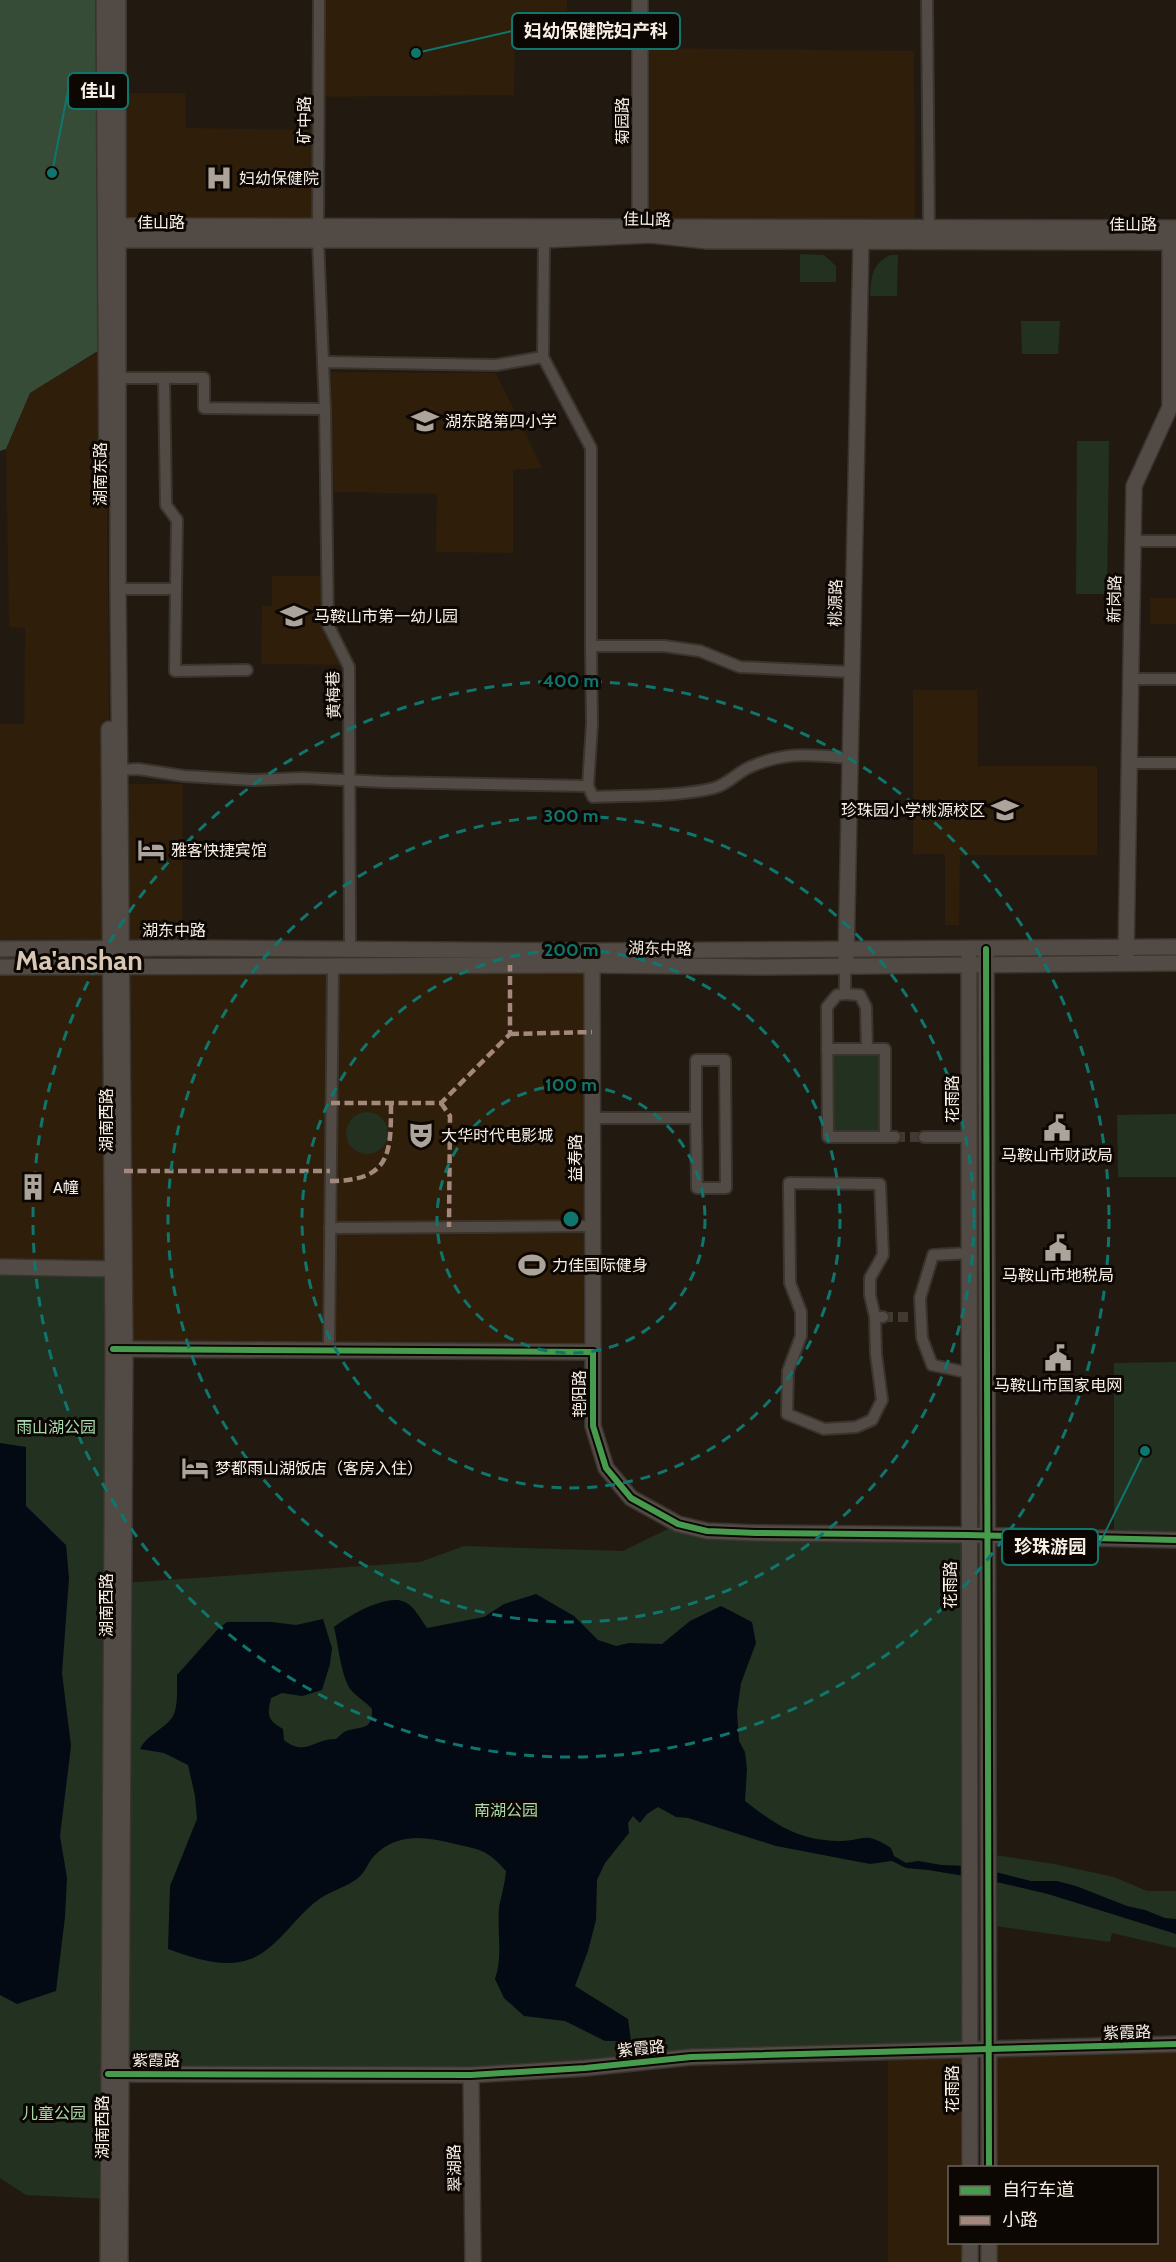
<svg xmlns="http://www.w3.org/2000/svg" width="1176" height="2262" font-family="Cabin,'Noto Sans SC',sans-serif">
  <rect width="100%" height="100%" fill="#221a11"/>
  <g fill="#2e1e0a">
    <path d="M319 0H567V11L515 12 514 95 319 97Z"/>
    <path d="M640 48 914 51 915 227H640Z"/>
    <path d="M118 93H185L186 128 319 130V227L119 226Z"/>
    <path d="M106 347 111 949H0V724H24L25 628 9 627 6 450 30 393Z"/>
    <path d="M331 372 496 373 542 468 513 470V553L436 552 437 494 332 492Z"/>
    <path d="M272 576H325L326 625 346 665 261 664 262 606H272Z"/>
    <rect x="1150" y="598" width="26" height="26"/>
    <path d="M913 690H977L978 766H1097V855H960L959 925H945V854H913Z"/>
    <path d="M121 784H183L182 948 122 949Z"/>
    <path d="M592 965 593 1352 125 1349 123 966Z"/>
    <path d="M0 968 111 969 112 1269 0 1267Z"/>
    <path d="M1176 2044V2262H989V2243L1156 2242V2168L989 2167 988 2050Z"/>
    <path d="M970 2050V2167L950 2168V2242L970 2243V2262H888V2052Z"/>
  </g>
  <g fill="#233121">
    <path d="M800 254 824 255 836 266V282H800Z"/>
    <path d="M890 255H898L897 296H870C871 277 872 264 890 255Z"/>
    <path d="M1021 321H1060L1058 354H1022Z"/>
    <path d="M1077 441H1109L1107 594H1076Z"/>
    <path d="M881 1052V1131H831V1054Z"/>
    <circle cx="367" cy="1133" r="21"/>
    <path d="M1176 1114V1177H1118L1117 1115Z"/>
    <path d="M0 1267 112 1269 108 2199 26 2195 0 2178Z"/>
    <path d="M1176 1362V1540L1114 1538V1363Z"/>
    <path d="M678 1524 968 1535 970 2050 585 2068 120 2074 124 1583 420 1562 464 1546 623 1551Z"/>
    <path d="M988 1854 1054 1864 1114 1877 1147 1891H1176V1948L1112 1933 1110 1942 988 1925Z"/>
  </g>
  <path fill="#364c36" d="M0 0H103L106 346 30 393 6 449 0 451Z"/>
  <g fill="#030a14">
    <path d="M0 1443 26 1447V1506L66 1545 69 1578 62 1673 71 1746 60 1836 67 1878 65 1917 56 1991 17 2004 0 1995Z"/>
    <path d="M536 1594 574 1616 598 1640 616 1646 629 1643 662 1644 690 1621 721 1606 752 1622 756 1643 741 1683 737 1712 739 1741 745 1752 747 1769 745 1801C776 1825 797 1840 838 1841 865 1841 864 1830 891 1848L894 1856 906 1863 918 1861 942 1865 969 1866 970 1877 928 1870 906 1868 892 1861 870 1864 776 1846 688 1818 676 1817 658 1807 647 1814 640 1823 633 1816 628 1823 629 1833 605 1863 597 1880 596 1920 588 1951 575 1986 628 2019 631 2041H605L565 2021 524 2016 504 1998 495 1979C503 1956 497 1933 499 1908 501 1896 505 1884 506 1871 486 1848 479 1850 451 1843 423 1836 396 1833 374 1856 368 1862 365 1873 358 1878 347 1887 330 1891 318 1900 296 1916 281 1943 257 1956 229 1971 196 1959 168 1949L170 1886 197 1819 195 1796 188 1765 164 1753 140 1749C147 1734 169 1727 174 1714 178 1703 177 1688 177 1675L218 1629 227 1622H272L296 1625 323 1619 332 1648 330 1664 322 1690 302 1696 282 1693 271 1698C267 1715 267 1720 283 1729L284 1740C306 1757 312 1739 336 1739 339 1737 341 1734 344 1732 358 1725 373 1733 372 1709 366 1702 357 1697 351 1690 341 1677 338 1643 334 1627 348 1616 387 1593 405 1602 415 1607 421 1620 427 1628L484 1617 504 1604Z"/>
    <path d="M988 1870 1031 1881H1057L1076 1886 1127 1906 1145 1910 1165 1918 1176 1919V1934L1048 1894 988 1880Z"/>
  </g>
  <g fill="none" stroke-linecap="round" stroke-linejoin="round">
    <g stroke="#423a31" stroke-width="10" stroke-dasharray="10 5" stroke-linecap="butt">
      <path d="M895 1137H924"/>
      <path d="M883 1317H911"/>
    </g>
    <defs>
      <g id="street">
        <path d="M319 0 318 240 323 362"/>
        <path d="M927 0 929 227"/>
        <path d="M544 240 543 357 591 448V646"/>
        <path d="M118 378H204V408L325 409 323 362 496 365 543 357"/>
        <path d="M325 409 328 625 349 667 350 949"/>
        <path d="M1133 541H1176"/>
        <path d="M118 589H176L177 520 166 505 164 378"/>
        <path d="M176 589 175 671 247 670"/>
        <path d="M1130 679H1176"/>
        <path d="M1129 763H1176"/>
        <path d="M120 770 138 769 184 776 252 780 302 778 386 782 588 786 592 724 591 646H664L700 651 740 667 852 672"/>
        <path d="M588 786 593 797C631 795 678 797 714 788 727 785 738 772 750 767 786 751 812 755 850 758"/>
        <path d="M845 966V994L837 995 827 1007 828 1137H895"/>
        <path d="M845 994 860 995 866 1007 867 1048"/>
        <path d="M827 1049H885V1137"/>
        <path d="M593 1118H696L697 1188H726L725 1060H696V1118"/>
        <path d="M924 1137H971"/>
        <path d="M330 1228 593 1226"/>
        <path d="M875 1317 876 1354 882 1400 872 1420 856 1427 824 1429 787 1414 788 1371 801 1336V1312L790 1283 789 1183 880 1184 883 1255 870 1278V1295L875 1317H883"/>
        <path d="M329 1350 333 966"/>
        <path d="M970 1373 932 1365 922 1338 920 1298 933 1255 971 1253"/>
      </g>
      <g id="secondary">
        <path d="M104 0 107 492"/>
        <path d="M118 0V589L125 1349 120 2262"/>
        <path d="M640 0V227L651 235"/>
        <path d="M119 226 621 227"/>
        <path d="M657 227 1176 228"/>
        <path d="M118 240H544L651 235 707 241 1176 242"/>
        <path d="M0 949 182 948 592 951 1176 947"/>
        <path d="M986 949 989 2168"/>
        <path d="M969 950 970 2168"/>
        <path d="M1126 955 1134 486 1170 407V242"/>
        <path d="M846 960 861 241"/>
        <path d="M592 965 593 1352"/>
        <path d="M0 967 592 965 761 967 1176 963"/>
        <path d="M0 1267 112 1269"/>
        <path d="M115 1349 593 1352V1426L606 1468 631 1498 678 1524 707 1531 756 1533 968 1535 1176 1540"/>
        <path d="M111 2074 471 2075 585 2068 691 2057 1176 2044"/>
        <path d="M471 2075 473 2262"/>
        <path d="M970 2242V2262"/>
        <path d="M989 2242V2262"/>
        <path d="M108 2262 113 1349 109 729"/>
      </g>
    </defs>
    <use href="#street" stroke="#39342d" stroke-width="14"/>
    <use href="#secondary" stroke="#39342d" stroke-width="18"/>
    <use href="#street" stroke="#524b45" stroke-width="10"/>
    <use href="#secondary" stroke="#524b45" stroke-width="15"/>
    <g stroke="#a5887d" stroke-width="4.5" stroke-dasharray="9 4.5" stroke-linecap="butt">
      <path d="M510 1034 592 1032"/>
      <path d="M331 1103H441L510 1034V965"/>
      <path d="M441 1103 450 1116 449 1227"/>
      <path d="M124 1171H330"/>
      <path d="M330 1181C391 1181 391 1153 391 1103"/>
    </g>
    <defs>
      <g id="cycleway">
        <path d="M986 949 989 2168"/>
        <path d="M113 1349 593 1352V1426L606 1468 631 1498 678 1524 707 1531 756 1533 968 1535 1176 1540"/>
        <path d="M108 2074 471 2075 585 2068 691 2057 1176 2044"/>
      </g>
    </defs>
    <use href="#cycleway" stroke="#0c0703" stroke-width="10"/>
    <use href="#cycleway" stroke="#469c4c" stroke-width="6"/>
  </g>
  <g fill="none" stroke="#0f766e" stroke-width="3" stroke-dasharray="10 8">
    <circle cx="571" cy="1219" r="134"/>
    <circle cx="571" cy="1219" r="269"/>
    <circle cx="571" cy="1219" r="403"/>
    <circle cx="571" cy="1219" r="538"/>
  </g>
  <defs>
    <symbol id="hospital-bare" viewBox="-9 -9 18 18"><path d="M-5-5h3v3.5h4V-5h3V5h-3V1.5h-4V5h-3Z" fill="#aca49a" stroke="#0c0703" stroke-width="2.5" paint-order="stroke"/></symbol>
    <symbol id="school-bare" viewBox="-9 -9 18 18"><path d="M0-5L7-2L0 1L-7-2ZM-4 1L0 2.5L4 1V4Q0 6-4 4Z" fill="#aca49a" stroke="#0c0703" stroke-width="2.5" paint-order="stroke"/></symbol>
    <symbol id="hotel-bare" viewBox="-9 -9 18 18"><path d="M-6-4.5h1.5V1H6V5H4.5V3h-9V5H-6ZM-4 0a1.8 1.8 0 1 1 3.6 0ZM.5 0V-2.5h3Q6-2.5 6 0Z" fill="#aca49a" stroke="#0c0703" stroke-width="2.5" paint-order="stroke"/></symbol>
    <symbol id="civic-bare" viewBox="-9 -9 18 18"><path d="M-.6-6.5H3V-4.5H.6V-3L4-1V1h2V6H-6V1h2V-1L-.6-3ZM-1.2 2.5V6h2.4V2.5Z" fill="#aca49a" stroke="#0c0703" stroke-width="2.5" paint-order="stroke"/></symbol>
    <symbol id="theatre-bare" viewBox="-9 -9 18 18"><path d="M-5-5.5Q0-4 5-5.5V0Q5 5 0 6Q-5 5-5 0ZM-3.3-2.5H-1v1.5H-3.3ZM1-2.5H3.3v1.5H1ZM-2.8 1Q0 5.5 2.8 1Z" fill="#aca49a" stroke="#0c0703" stroke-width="2.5" paint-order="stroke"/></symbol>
    <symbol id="building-bare" viewBox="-9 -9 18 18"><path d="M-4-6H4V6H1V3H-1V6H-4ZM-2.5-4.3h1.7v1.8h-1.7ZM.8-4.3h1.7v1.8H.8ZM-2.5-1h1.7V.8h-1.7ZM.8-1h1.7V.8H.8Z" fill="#aca49a" stroke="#0c0703" stroke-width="2.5" paint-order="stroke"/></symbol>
    <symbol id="stadium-bare" viewBox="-9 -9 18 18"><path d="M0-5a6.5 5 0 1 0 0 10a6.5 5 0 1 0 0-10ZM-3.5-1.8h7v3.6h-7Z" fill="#aca49a" stroke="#0c0703" stroke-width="2.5" paint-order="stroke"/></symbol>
  </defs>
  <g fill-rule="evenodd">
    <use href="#hospital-bare" x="200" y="159" width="38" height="38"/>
    <use href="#school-bare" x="406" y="402" width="38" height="38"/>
    <use href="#school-bare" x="275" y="597" width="38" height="38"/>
    <use href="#school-bare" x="986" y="791" width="38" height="38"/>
    <use href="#hotel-bare" x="132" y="831" width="38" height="38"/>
    <use href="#civic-bare" x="1038" y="1109" width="38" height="38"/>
    <use href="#theatre-bare" x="402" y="1116" width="38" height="38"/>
    <use href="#building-bare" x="14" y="1168" width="38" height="38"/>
    <use href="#civic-bare" x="1039" y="1229" width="38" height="38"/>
    <use href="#stadium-bare" x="513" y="1246" width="38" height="38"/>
    <use href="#civic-bare" x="1039" y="1339" width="38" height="38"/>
    <use href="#hotel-bare" x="176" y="1449" width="38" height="38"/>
  </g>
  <g text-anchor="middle" stroke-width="6" stroke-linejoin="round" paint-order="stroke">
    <g font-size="16" fill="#f7eee4" stroke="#0c0703">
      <text transform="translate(304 120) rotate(-90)" y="6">矿中路</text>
      <text transform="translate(622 121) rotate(-90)" y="6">菊园路</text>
      <text transform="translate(647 219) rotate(1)" y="6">佳山路</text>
      <text x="161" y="228">佳山路</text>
      <text x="1133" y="230">佳山路</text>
      <text transform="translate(100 474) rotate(-90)" y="6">湖南东路</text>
      <text transform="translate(1114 599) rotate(-89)" y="6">新岗路</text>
      <text transform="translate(835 603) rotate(-89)" y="6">桃源路</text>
      <text transform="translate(333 695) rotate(-92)" y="6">黄梅巷</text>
      <text x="174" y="936">湖东中路</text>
      <text transform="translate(660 948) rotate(1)" y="6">湖东中路</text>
      <text transform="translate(952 1099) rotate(-90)" y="6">花雨路</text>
      <text transform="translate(106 1120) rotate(-90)" y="6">湖南西路</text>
      <text transform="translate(575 1158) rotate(-90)" y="6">益寿路</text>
      <text transform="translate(579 1394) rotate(-90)" y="6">艳阳路</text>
      <text transform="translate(950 1585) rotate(-90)" y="6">花雨路</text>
      <text transform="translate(106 1605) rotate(-90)" y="6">湖南西路</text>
      <text transform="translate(1127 2032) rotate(-2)" y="6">紫霞路</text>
      <text transform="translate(641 2048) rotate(-6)" y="6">紫霞路</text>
      <text x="156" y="2066">紫霞路</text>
      <text transform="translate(952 2089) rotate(-90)" y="6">花雨路</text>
      <text transform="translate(102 2127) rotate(-90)" y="6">湖南西路</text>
      <text transform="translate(454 2168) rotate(-91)" y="6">翠湖路</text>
    </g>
    <g font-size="16" fill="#f7eee4" stroke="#0c0703" text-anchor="start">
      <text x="239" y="184">妇幼保健院</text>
      <text x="445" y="427">湖东路第四小学</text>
      <text x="314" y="622">马鞍山市第一幼儿园</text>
      <text x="985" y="816" text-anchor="end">珍珠园小学桃源校区</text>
      <text x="171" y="856">雅客快捷宾馆</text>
      <text x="441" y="1141">大华时代电影城</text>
      <text x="1057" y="1161" text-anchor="middle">马鞍山市财政局</text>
      <text x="53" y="1193">A幢</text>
      <text x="552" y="1271">力佳国际健身</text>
      <text x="1058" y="1281" text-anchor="middle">马鞍山市地税局</text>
      <text x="1058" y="1391" text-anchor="middle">马鞍山市国家电网</text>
      <text x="215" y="1474">梦都雨山湖饭店（客房入住）</text>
    </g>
    <g font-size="16" fill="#a9dbad" stroke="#0c0703">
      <text x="56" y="1433">雨山湖公园</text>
      <text x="506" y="1816">南湖公园</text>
      <text x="54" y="2119">儿童公园</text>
    </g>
    <g font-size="28" font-weight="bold" fill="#d8c7b4" stroke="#0c0703">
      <text x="79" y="970">Ma'anshan</text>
    </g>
  </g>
  <circle cx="571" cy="1219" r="9" fill="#0f766e" stroke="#0c0703" stroke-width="3"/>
  <g font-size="18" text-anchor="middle" font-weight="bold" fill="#0f766e" stroke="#0c0703" stroke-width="6" stroke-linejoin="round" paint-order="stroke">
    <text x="571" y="687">400 m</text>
    <text x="571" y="822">300 m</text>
    <text x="571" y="956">200 m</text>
    <text x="571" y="1091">100 m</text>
  </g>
  <path fill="none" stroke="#0f766e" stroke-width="2" d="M416 53L512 31M52 173L68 91M1145 1451L1098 1547"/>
  <g fill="#0f766e" stroke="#0c0703" stroke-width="2">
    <circle cx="416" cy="53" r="6"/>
    <circle cx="52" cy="173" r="6"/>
    <circle cx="1145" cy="1451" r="6"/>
  </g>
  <g fill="#0c0703" stroke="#0f766e" stroke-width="2">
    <rect x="512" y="13" width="168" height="36" rx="6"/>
    <rect x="68" y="73" width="60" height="36" rx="6"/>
    <rect x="1002" y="1529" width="96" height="36" rx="6"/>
  </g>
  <g font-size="18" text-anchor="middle" font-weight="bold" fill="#f7eee4">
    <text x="596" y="37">妇幼保健院妇产科</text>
    <text x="98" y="97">佳山</text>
    <text x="1050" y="1553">珍珠游园</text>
  </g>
  <rect x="948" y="2166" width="210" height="78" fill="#0c0703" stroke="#6a635d" stroke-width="1.5"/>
  <rect x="960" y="2186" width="30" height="9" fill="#469c4c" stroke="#6a635d" stroke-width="1.5"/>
  <text x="1002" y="2196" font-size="18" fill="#f7eee4">自行车道</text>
  <rect x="960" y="2216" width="30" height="9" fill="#a5887d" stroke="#6a635d" stroke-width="1.5"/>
  <text x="1002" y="2226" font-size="18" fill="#f7eee4">小路</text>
</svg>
